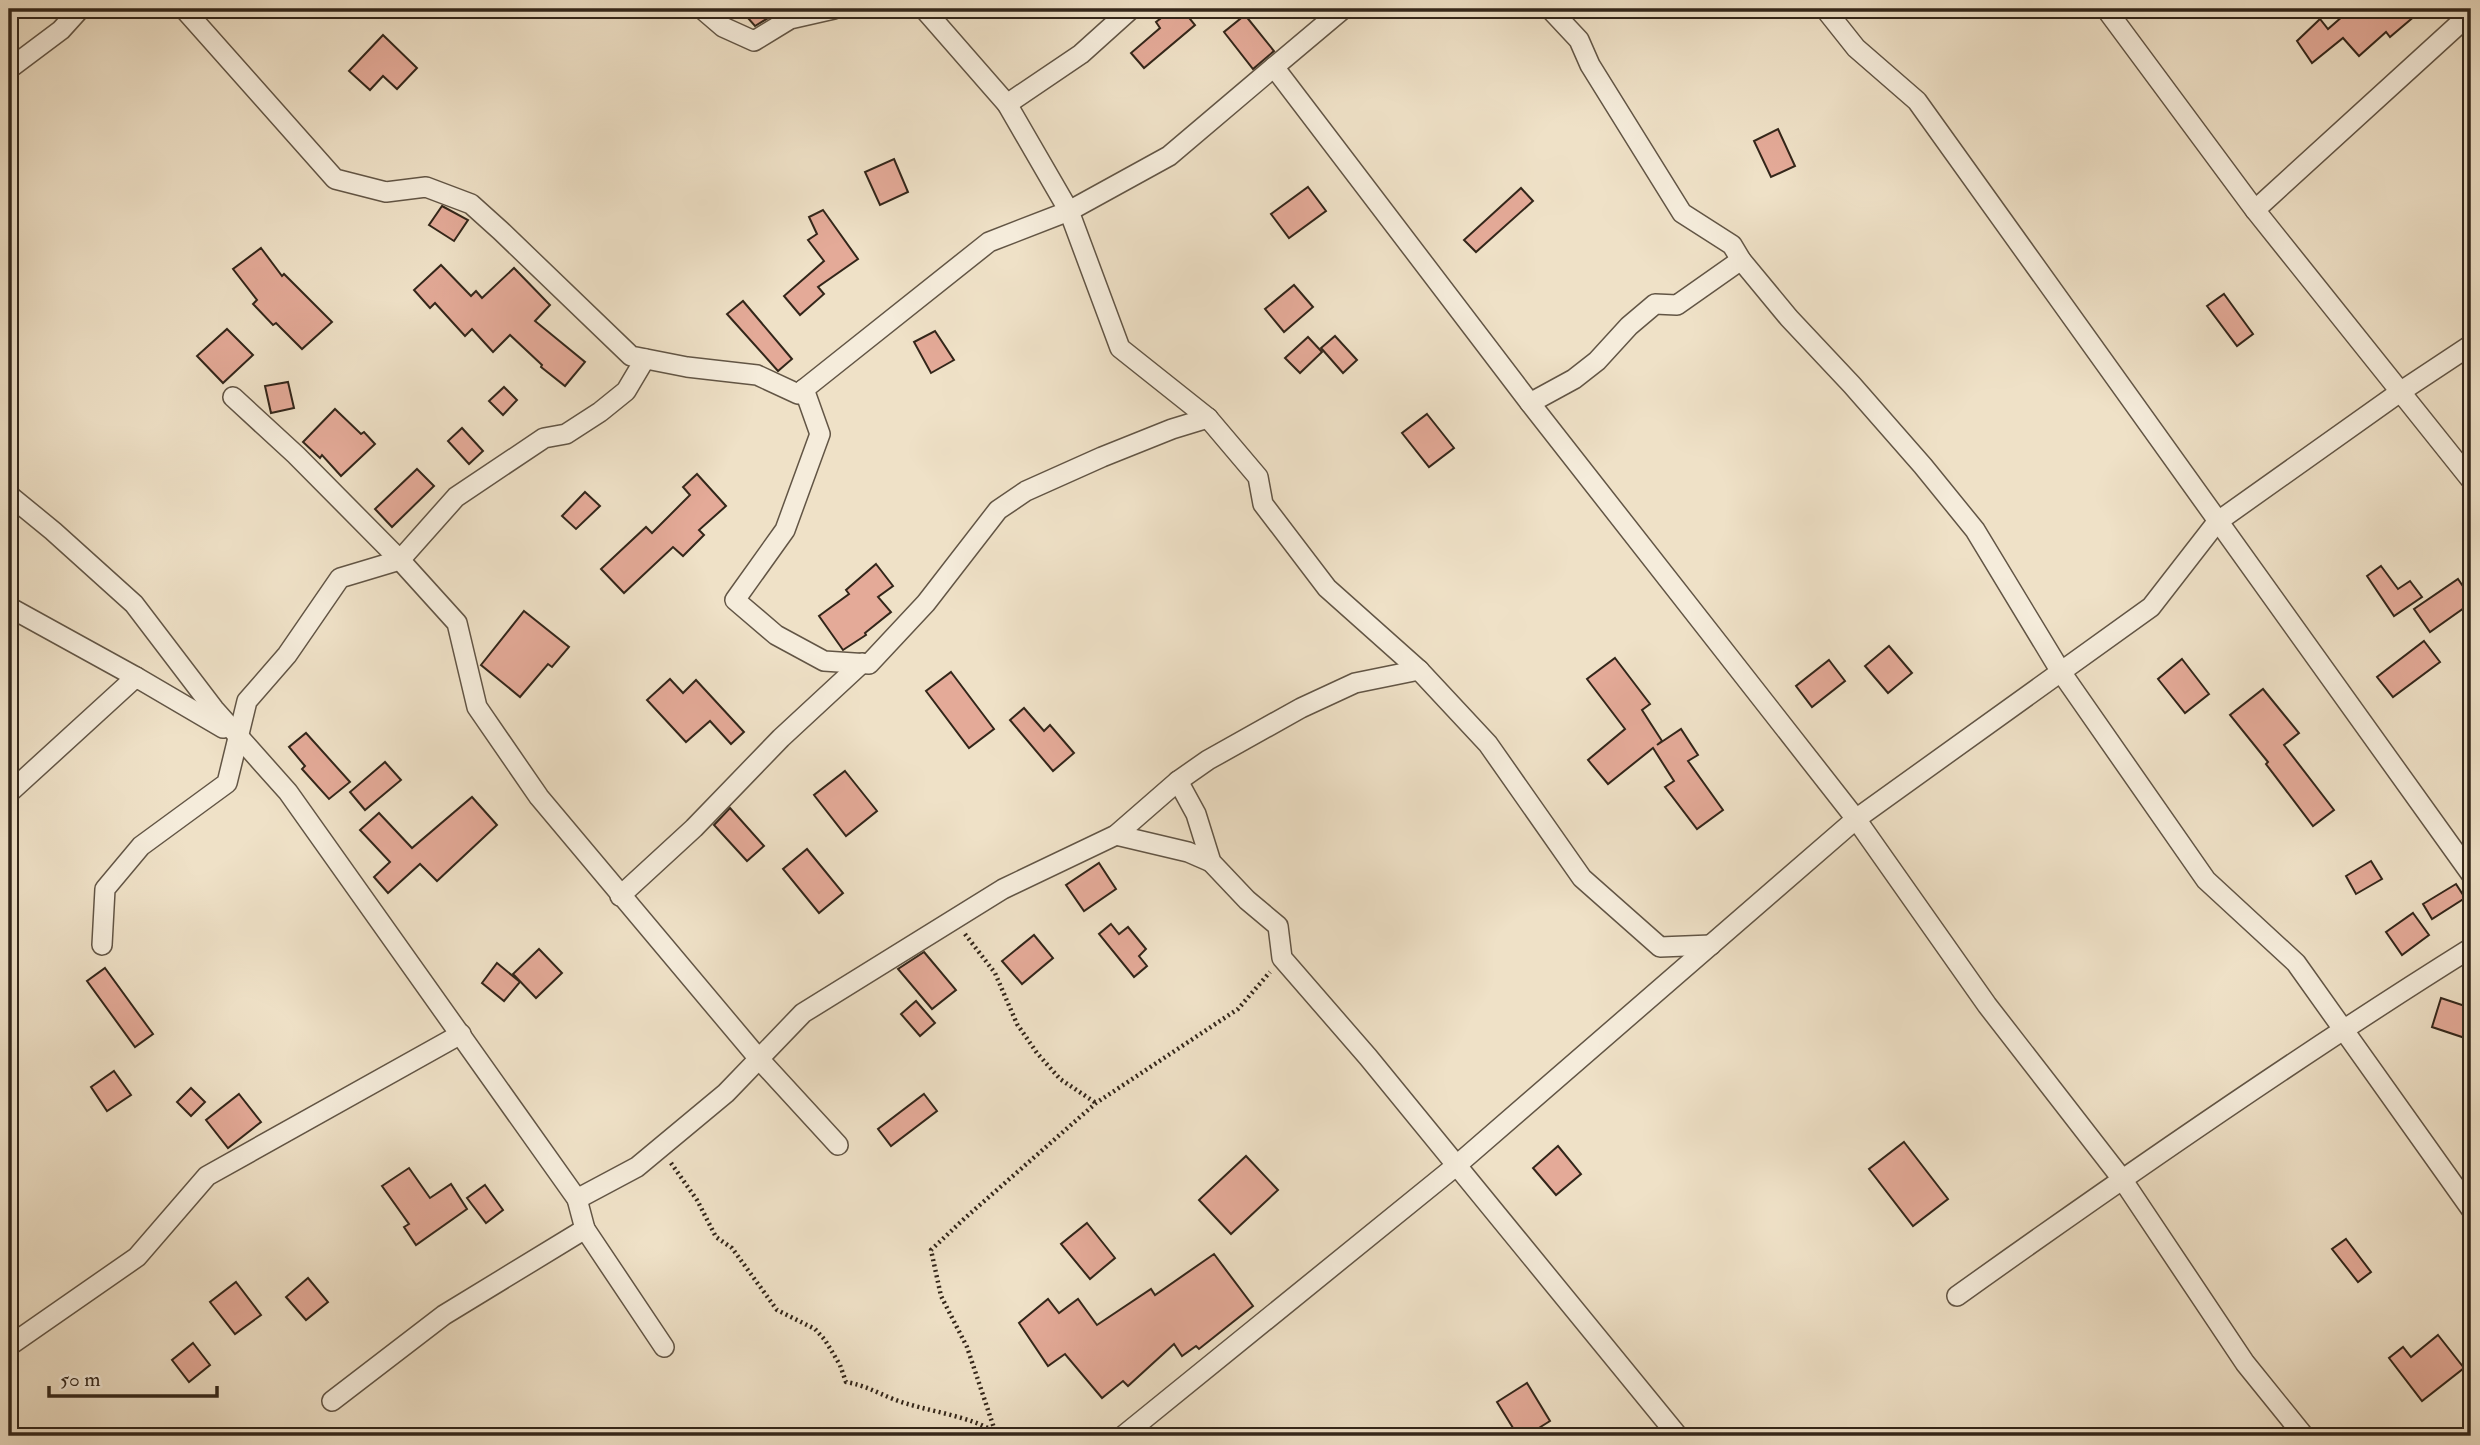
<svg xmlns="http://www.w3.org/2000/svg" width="2480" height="1445" font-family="'IM FELL Double Pica',serif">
  <rect width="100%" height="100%" fill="#efe1c7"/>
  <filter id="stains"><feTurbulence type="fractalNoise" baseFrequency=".00286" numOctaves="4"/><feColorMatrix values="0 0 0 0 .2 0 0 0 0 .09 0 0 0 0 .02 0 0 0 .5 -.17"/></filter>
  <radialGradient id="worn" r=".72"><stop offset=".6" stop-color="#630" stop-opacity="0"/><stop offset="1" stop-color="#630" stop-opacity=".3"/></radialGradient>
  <g fill="#e4aa98" stroke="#33261a" stroke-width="2">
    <path d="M740 9H783L755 26Z"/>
    <path d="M1173 9H1182L1195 25 1144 68 1131 53 1160 28 1156 22Z"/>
    <path d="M2351 9H2423L2390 37 2386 32 2359 56 2343 38 2312 63 2297 41 2320 19 2328 29Z"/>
    <path d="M1245 15 1274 51 1253 69 1224 32Z"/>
    <path d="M383 35 417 68 397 89 383 76 370 90 349 71Z"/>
    <path d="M1778 129 1795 166 1771 177 1754 141Z"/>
    <path d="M894 159 908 192 880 205 865 172Z"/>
    <path d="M1308 187 1326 211 1289 238 1271 214Z"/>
    <path d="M1521 188 1533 201 1476 252 1464 240Z"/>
    <path d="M442 206 468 220 454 241 429 225Z"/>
    <path d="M823 210 858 259 818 287 824 294 800 315 784 296 824 261 808 240 817 234 809 217Z"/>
    <path d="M261 248 282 276 284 274 332 322 302 349 276 323 273 325 253 304 257 300 233 269Z"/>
    <path d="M441 265 471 296 476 291 482 298 514 268 550 305 535 321 585 362 565 386 541 367 542 365 510 335 493 352 472 329 465 336 435 303 430 308 414 290Z"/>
    <path d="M1294 285 1313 307 1284 332 1265 309Z"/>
    <path d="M2224 294 2253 334 2237 346 2207 306Z"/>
    <path d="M743 301 792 359 778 371 727 314Z"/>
    <path d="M227 329 253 355 223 383 197 356Z"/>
    <path d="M935 331 954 360 931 373 914 342Z"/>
    <path d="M1335 336 1357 360 1343 373 1321 348Z"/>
    <path d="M1308 337 1322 352 1300 373 1285 358Z"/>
    <path d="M288 382 294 408 271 413 265 386Z"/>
    <path d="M504 387 517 400 503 415 489 401Z"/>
    <path d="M335 409 361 434 364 432 375 444 341 476 322 455 320 458 303 442Z"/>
    <path d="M1427 414 1454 448 1429 467 1402 433Z"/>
    <path d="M462 428 483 451 469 464 448 441Z"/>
    <path d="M417 469 434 486 392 527 375 509Z"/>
    <path d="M697 474 726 506 699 530 704 535 683 556 673 547 624 593 601 569 646 527 652 533 690 495 683 487Z"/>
    <path d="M585 492 600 506 576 529 562 516Z"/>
    <path d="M876 564 893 586 878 597 891 612 865 633 866 635 843 650 819 616 849 594 846 590Z"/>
    <path d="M2381 566 2398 589 2410 581 2422 597 2394 616 2367 576Z"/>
    <path d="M2458 579 2471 598V603L2430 632 2414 609Z"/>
    <path d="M524 611 569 647 552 667 548 664 520 697 481 665Z"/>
    <path d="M2424 641 2440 662 2393 697 2377 677Z"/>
    <path d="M1889 646 1912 673 1888 693 1865 666Z"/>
    <path d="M1615 658 1650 704 1642 710 1662 741 1657 745 1681 729 1698 755 1688 761 1723 810 1697 829 1665 787 1674 781 1653 748 1608 784 1588 760 1625 729 1587 679Z"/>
    <path d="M2182 659 2209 694 2185 713 2158 679Z"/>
    <path d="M1829 660 1845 681 1812 707 1796 686Z"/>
    <path d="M951 672 994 729 969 748 926 691Z"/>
    <path d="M670 679 683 693 696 680 744 732 731 744 710 721 686 742 647 700Z"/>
    <path d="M2263 689 2299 733 2284 745 2334 810 2313 826 2266 764 2268 762 2230 715Z"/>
    <path d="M1024 708 1044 731 1050 725 1074 753 1053 771 1010 720Z"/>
    <path d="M306 733 350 782 329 799 302 769 305 766 289 747Z"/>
    <path d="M385 762 401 780 365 810 350 792Z"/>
    <path d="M845 771 877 811 846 836 814 795Z"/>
    <path d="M472 797 497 825 437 881 420 864 388 893 374 877 390 862 360 830 379 813 412 848Z"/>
    <path d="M730 808 764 846 747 861 714 825Z"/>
    <path d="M807 849 843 893 819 913 783 869Z"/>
    <path d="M2371 861 2382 879 2356 894 2346 876Z"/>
    <path d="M1099 863 1116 889 1084 911 1066 885Z"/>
    <path d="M2456 884 2465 898 2432 919 2423 904Z"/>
    <path d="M2413 913 2429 935 2402 955 2386 932Z"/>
    <path d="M1111 924 1119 934 1128 927 1146 949 1139 956 1147 966 1134 977 1099 934Z"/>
    <path d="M1034 935 1053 958 1022 984 1002 961Z"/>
    <path d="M539 949 562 973 536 998 513 974Z"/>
    <path d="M924 952 956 990 932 1009 898 969Z"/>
    <path d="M497 963 520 982 504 1001 482 983Z"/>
    <path d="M105 968 153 1034 135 1047 87 981Z"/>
    <path d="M2441 998 2471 1008V1040L2432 1027Z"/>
    <path d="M916 1001 935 1023 920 1036 901 1014Z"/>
    <path d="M114 1071 131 1095 107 1111 91 1087Z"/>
    <path d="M191 1088 205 1102 191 1116 177 1102Z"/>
    <path d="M239 1094 261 1122 228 1148 206 1120Z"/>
    <path d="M924 1094 937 1111 891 1146 878 1129Z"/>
    <path d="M1904 1142 1948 1199 1913 1226 1869 1169Z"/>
    <path d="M1558 1146 1581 1174 1556 1195 1533 1168Z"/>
    <path d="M1246 1156 1278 1190 1231 1234 1199 1200Z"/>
    <path d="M409 1168 430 1198 451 1184 467 1209 416 1245 404 1227 409 1224 382 1186Z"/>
    <path d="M485 1185 503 1210 486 1223 467 1198Z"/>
    <path d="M1087 1223 1115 1258 1090 1279 1061 1244Z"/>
    <path d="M2346 1239 2371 1272 2358 1282 2332 1249Z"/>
    <path d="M1214 1254 1253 1306 1199 1349 1196 1346 1182 1356 1174 1344 1128 1386 1123 1381 1102 1398 1065 1354 1048 1366 1019 1323 1048 1299 1059 1313 1078 1299 1097 1325 1151 1289 1155 1295Z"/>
    <path d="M308 1278 328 1302 306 1320 286 1297Z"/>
    <path d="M236 1282 261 1315 235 1334 210 1302Z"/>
    <path d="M2438 1335 2464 1368 2422 1401 2389 1358 2403 1347 2411 1357Z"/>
    <path d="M193 1343 210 1365 189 1382 172 1360Z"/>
    <path d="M1527 1383 1550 1421 1526 1436H1518L1497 1402Z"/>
  </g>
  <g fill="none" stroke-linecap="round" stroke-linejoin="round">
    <defs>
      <g id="minor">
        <path d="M184 9 335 179 386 192 426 187 471 204 501 231 631 356 687 367 757 375 798 394 989 242 1069 211 1169 156 1274 67"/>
        <path d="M702 9 723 27 754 41 790 19 834 9"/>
        <path d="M924 9 1007 104 1069 211 1120 348 1208 418 1258 477 1263 504 1327 588 1419 670 1488 744 1582 878 1660 947 1711 945"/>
        <path d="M1343 9 1274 67 1530 403 1856 819 1987 1005 2122 1179 2245 1363 2304 1436"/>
        <path d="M1550 9 1579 40 1590 65 1682 213 1732 245 1741 260 1789 318 1852 385 1923 466 1975 530 2061 672 2206 880 2296 963 2471 1209"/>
        <path d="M1825 9 1856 48 1917 101 2471 874"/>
        <path d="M2106 9 2255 210 2471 480"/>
        <path d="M9 69 61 30 80 9"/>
        <path d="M1007 104 1081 54 1131 9"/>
        <path d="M2255 210 2471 13"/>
        <path d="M804 389 820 434 785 530 735 600 776 635 824 661 869 664 926 603 998 510 1026 491 1102 457 1172 429 1208 418"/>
        <path d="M233 397 296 455 400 560 456 497 544 438 566 434 600 412 626 391 645 359"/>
        <path d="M1530 403 1574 379 1597 361 1629 326 1655 304 1677 305 1741 260"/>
        <path d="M9 495 53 531 134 604 214 709 288 792 577 1199 585 1229 664 1347"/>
        <path d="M9 607 136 677"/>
        <path d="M1178 781 1196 814 1211 862 1247 900 1278 926 1282 958 1368 1057 1678 1436"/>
        <path d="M9 793 136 677 223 728"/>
        <path d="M1116 835 1188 852 1211 862"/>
        <path d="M620 896 694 828 781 738 862 663"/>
        <path d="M102 945 105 889 141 846 227 783 247 701 287 655 340 578 400 560 457 623 477 707 539 797 759 1059 838 1145"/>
        <path d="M577 1199 637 1167 726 1093 803 1013 1003 889 1116 835 1178 781 1208 760 1301 708 1355 683 1419 670"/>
        <path d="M1957 1296C2125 1176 2295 1058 2471 948"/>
        <path d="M9 1346 137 1257 207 1176 461 1034"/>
        <path d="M332 1401 444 1315 585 1229"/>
        <path d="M1123 1436 1457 1165 1856 819 2151 607 2217 522 2400 392 2471 345"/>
      </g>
    </defs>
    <use href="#minor" stroke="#625545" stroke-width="22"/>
    <g stroke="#33261a" stroke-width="4.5" stroke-dasharray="2 3.5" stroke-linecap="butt">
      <path d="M965 934 995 973 1017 1024 1037 1053 1060 1079 1096 1103"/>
      <path d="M671 1163 697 1200 716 1237 732 1248 777 1310 815 1329 825 1340 840 1365 846 1382C864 1385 876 1392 893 1399 926 1412 973 1415 1001 1436"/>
      <path d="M995 1431 967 1347 941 1296 931 1250 965 1218 1096 1103 1238 1009 1270 972"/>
    </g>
    <use href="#minor" stroke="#f5ecdb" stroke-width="19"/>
  </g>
  <rect width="2480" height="1445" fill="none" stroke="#efe1c7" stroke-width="35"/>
  <rect x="10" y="10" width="2459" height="1424" fill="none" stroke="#33261a" stroke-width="3.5"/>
  <rect x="18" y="18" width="2445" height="1410" fill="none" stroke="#33261a" stroke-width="2"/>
  <path d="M49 1386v10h168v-10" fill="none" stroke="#33261a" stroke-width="3.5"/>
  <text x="60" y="1386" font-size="21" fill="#33261a" stroke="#f5ecdb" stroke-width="5" paint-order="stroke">50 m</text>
  <rect width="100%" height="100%" filter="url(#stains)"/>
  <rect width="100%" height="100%" fill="url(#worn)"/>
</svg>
